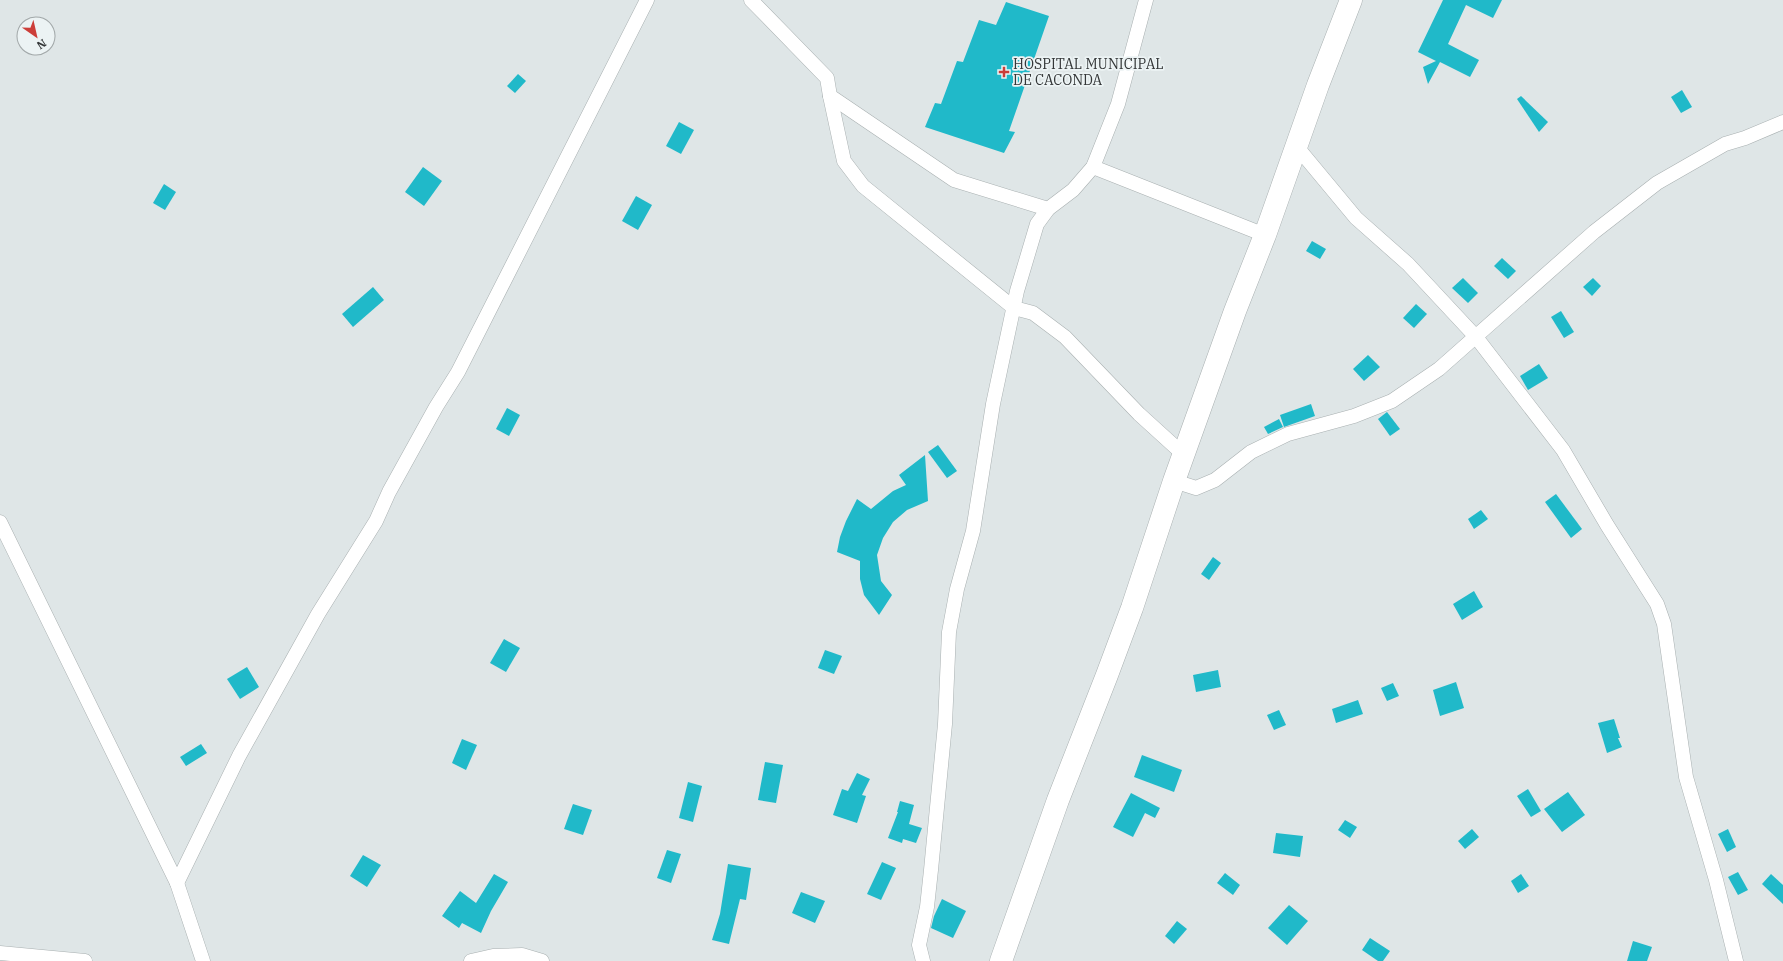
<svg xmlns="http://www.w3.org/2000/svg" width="1783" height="961" font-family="'IBM Plex Serif',serif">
  <rect width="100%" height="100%" fill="#dfe6e7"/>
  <g fill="#20b9c9">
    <path d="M1443 0H1502L1493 18 1466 5 1448 44 1479 60 1470 77 1440 62 1428 84 1423 67 1436 61 1418 52Z"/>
    <path d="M1006 2 1049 16 1009 131 1015 132 1004 153 925 127 935 103 941 104 957 61 963 62 979 20 996 25Z"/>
    <path d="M518 74 526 81 515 93 507 86Z"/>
    <path d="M1682 90 1692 107 1681 113 1671 97Z"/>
    <path d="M1521 96 1548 122 1539 132 1517 99Z"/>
    <path d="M679 122 694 130 681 154 666 146Z"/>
    <path d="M423 167 442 181 424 206 405 192Z"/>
    <path d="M164 184 176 192 165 210 153 203Z"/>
    <path d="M636 196 652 205 638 230 622 221Z"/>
    <path d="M1312 241 1326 249 1320 259 1306 251Z"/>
    <path d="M1502 258 1516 271 1508 279 1494 266Z"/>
    <path d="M1463 278 1478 293 1468 303 1452 288Z"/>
    <path d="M1593 278 1601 286 1592 296 1583 287Z"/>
    <path d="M373 287 384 300 353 327 342 314Z"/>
    <path d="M1416 304 1427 314 1414 328 1403 318Z"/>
    <path d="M1561 311 1574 332 1564 338 1551 317Z"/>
    <path d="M1368 355 1380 367 1364 381 1353 369Z"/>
    <path d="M1539 364 1548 378 1528 390 1520 376Z"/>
    <path d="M1311 404 1315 416 1284 427 1280 415Z"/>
    <path d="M507 408 520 415 509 436 496 429Z"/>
    <path d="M1387 412 1400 429 1390 436 1378 419Z"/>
    <path d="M1279 419 1283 427 1268 434 1264 427Z"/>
    <path d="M938 445 957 471 947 478 928 452Z"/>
    <path d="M925 455 928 501 907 510 893 522 883 538 877 555 881 581 892 595 879 615 864 595 860 579V561L837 552 840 537 846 521 857 499 871 509 893 491 906 485 899 475Z"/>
    <path d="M1556 494 1582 529 1571 538 1545 502Z"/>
    <path d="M1481 510 1488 519 1474 529 1468 519Z"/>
    <path d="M1213 557 1221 563 1209 580 1201 574Z"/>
    <path d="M1474 591 1483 607 1462 620 1453 604Z"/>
    <path d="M504 639 520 648 506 672 490 663Z"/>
    <path d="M825 650 842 656 834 674 818 668Z"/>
    <path d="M247 667 259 687 240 699 227 679Z"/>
    <path d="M1218 670 1221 687 1196 692 1193 675Z"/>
    <path d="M1456 682 1464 708 1440 716 1433 690Z"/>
    <path d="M1393 683 1399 696 1387 701 1381 688Z"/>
    <path d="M1358 700 1363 714 1336 723 1332 709Z"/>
    <path d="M1279 710 1286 725 1274 730 1267 715Z"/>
    <path d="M1614 719 1620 738H1618L1622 747 1607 753 1598 723Z"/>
    <path d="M462 739 477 745 466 770 452 763Z"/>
    <path d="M201 744 207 753 186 766 180 757Z"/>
    <path d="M1142 755 1182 770 1174 792 1134 777Z"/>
    <path d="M765 762 783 765 776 803 758 800Z"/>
    <path d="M857 773 870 779 862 795 866 796 857 823 833 815 842 789 848 791Z"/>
    <path d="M688 782 702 786 693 822 679 818Z"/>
    <path d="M1528 789 1541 811 1531 817 1517 796Z"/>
    <path d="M1568 792 1585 815 1562 832 1544 809Z"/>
    <path d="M1131 793 1160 808 1155 818 1145 813 1133 837 1113 827Z"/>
    <path d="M900 801 914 805 909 824 922 828 916 843 903 839 902 843 888 838 898 812H897Z"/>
    <path d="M573 804 592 810 583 835 564 829Z"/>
    <path d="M1345 820 1357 827 1350 838 1338 830Z"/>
    <path d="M1472 829 1479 837 1465 849 1458 841Z"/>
    <path d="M1728 829 1736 847 1727 852 1718 834Z"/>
    <path d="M1276 833 1303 836 1300 857 1273 853Z"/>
    <path d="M667 850 681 854 671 883 657 878Z"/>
    <path d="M363 855 381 865 367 887 350 876Z"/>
    <path d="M882 862 896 868 881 900 867 894Z"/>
    <path d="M728 864 751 868 746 900 740 899 729 944 712 940 720 914Z"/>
    <path d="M1738 872 1748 890 1738 895 1728 877Z"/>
    <path d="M1225 873 1240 885 1233 895 1217 883Z"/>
    <path d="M494 874 508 882 491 911 481 933 462 923 459 928 442 916 460 891 476 903Z"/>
    <path d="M1521 874 1529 886 1518 893 1511 881Z"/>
    <path d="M1771 874 1783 885V904L1762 884Z"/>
    <path d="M801 892 825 901 815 923 792 913Z"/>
    <path d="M942 899 966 911 953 938 931 928 934 916Z"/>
    <path d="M1289 905 1308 921 1287 945 1268 928Z"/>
    <path d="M1177 921 1187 929 1174 944 1165 936Z"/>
    <path d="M1370 938 1390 951 1383 961H1378L1362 950Z"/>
    <path d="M1633 941 1652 947 1647 961H1627Z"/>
  </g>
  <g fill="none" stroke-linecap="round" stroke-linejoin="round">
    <defs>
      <g id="minor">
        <path d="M751 0 827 78 830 96 954 180 1048 209"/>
        <path d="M830 96 844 161 863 186 1014 308 1033 313 1065 337 1139 414 1183 454"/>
        <path d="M1297 147 1356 218 1408 264 1476 337 1563 450 1607 525 1657 604 1664 624 1686 777 1716 880 1736 961"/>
        <path d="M1093 167 1265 235"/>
        <path d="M1174 481 1196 488 1215 480 1251 452 1288 434 1354 416 1392 401 1439 369 1594 232 1657 183 1725 144 1745 138 1783 122"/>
        <path d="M0 522 177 883 203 961"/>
        <path d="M177 883 239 756 318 614 376 521 389 492 436 407 458 372 647 0"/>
        <path d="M0 953 85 961"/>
        <path d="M471 961 493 956 522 955 542 961"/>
        <path d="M923 961 919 945 927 907 931 870 945 724 949 632 957 589 973 531 993 404 1017 291 1037 224 1048 209 1073 190 1093 167 1118 104 1146 0"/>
      </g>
      <path id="primary" d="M1001 961 1058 800 1107 675 1132 608 1174 481 1235 311 1265 235 1318 85 1351 0"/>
    </defs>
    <use href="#minor" stroke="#a9b0b1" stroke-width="15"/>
    <use href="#primary" stroke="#a9b0b1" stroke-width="23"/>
    <use href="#minor" stroke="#fff" stroke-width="14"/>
    <use href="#primary" stroke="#fff" stroke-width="22"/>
  </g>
  <path fill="#cc3e39" stroke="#ecf3f4" stroke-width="1.5" d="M1002 66h4v4h4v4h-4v4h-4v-4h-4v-4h4z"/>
  <g text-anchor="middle" stroke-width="3.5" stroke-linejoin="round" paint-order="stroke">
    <g font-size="14" fill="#343738" stroke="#ecf3f4" text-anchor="start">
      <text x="1013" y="69">HOSPITAL MUNICIPAL<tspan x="1013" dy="16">DE CACONDA</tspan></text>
    </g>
  </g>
  <g transform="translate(36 36) rotate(146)"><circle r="19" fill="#ecf3f4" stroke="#a2a8a9"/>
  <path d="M0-3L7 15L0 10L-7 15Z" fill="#cc3e39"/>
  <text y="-6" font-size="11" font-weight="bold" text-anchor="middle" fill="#343738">N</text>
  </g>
</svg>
